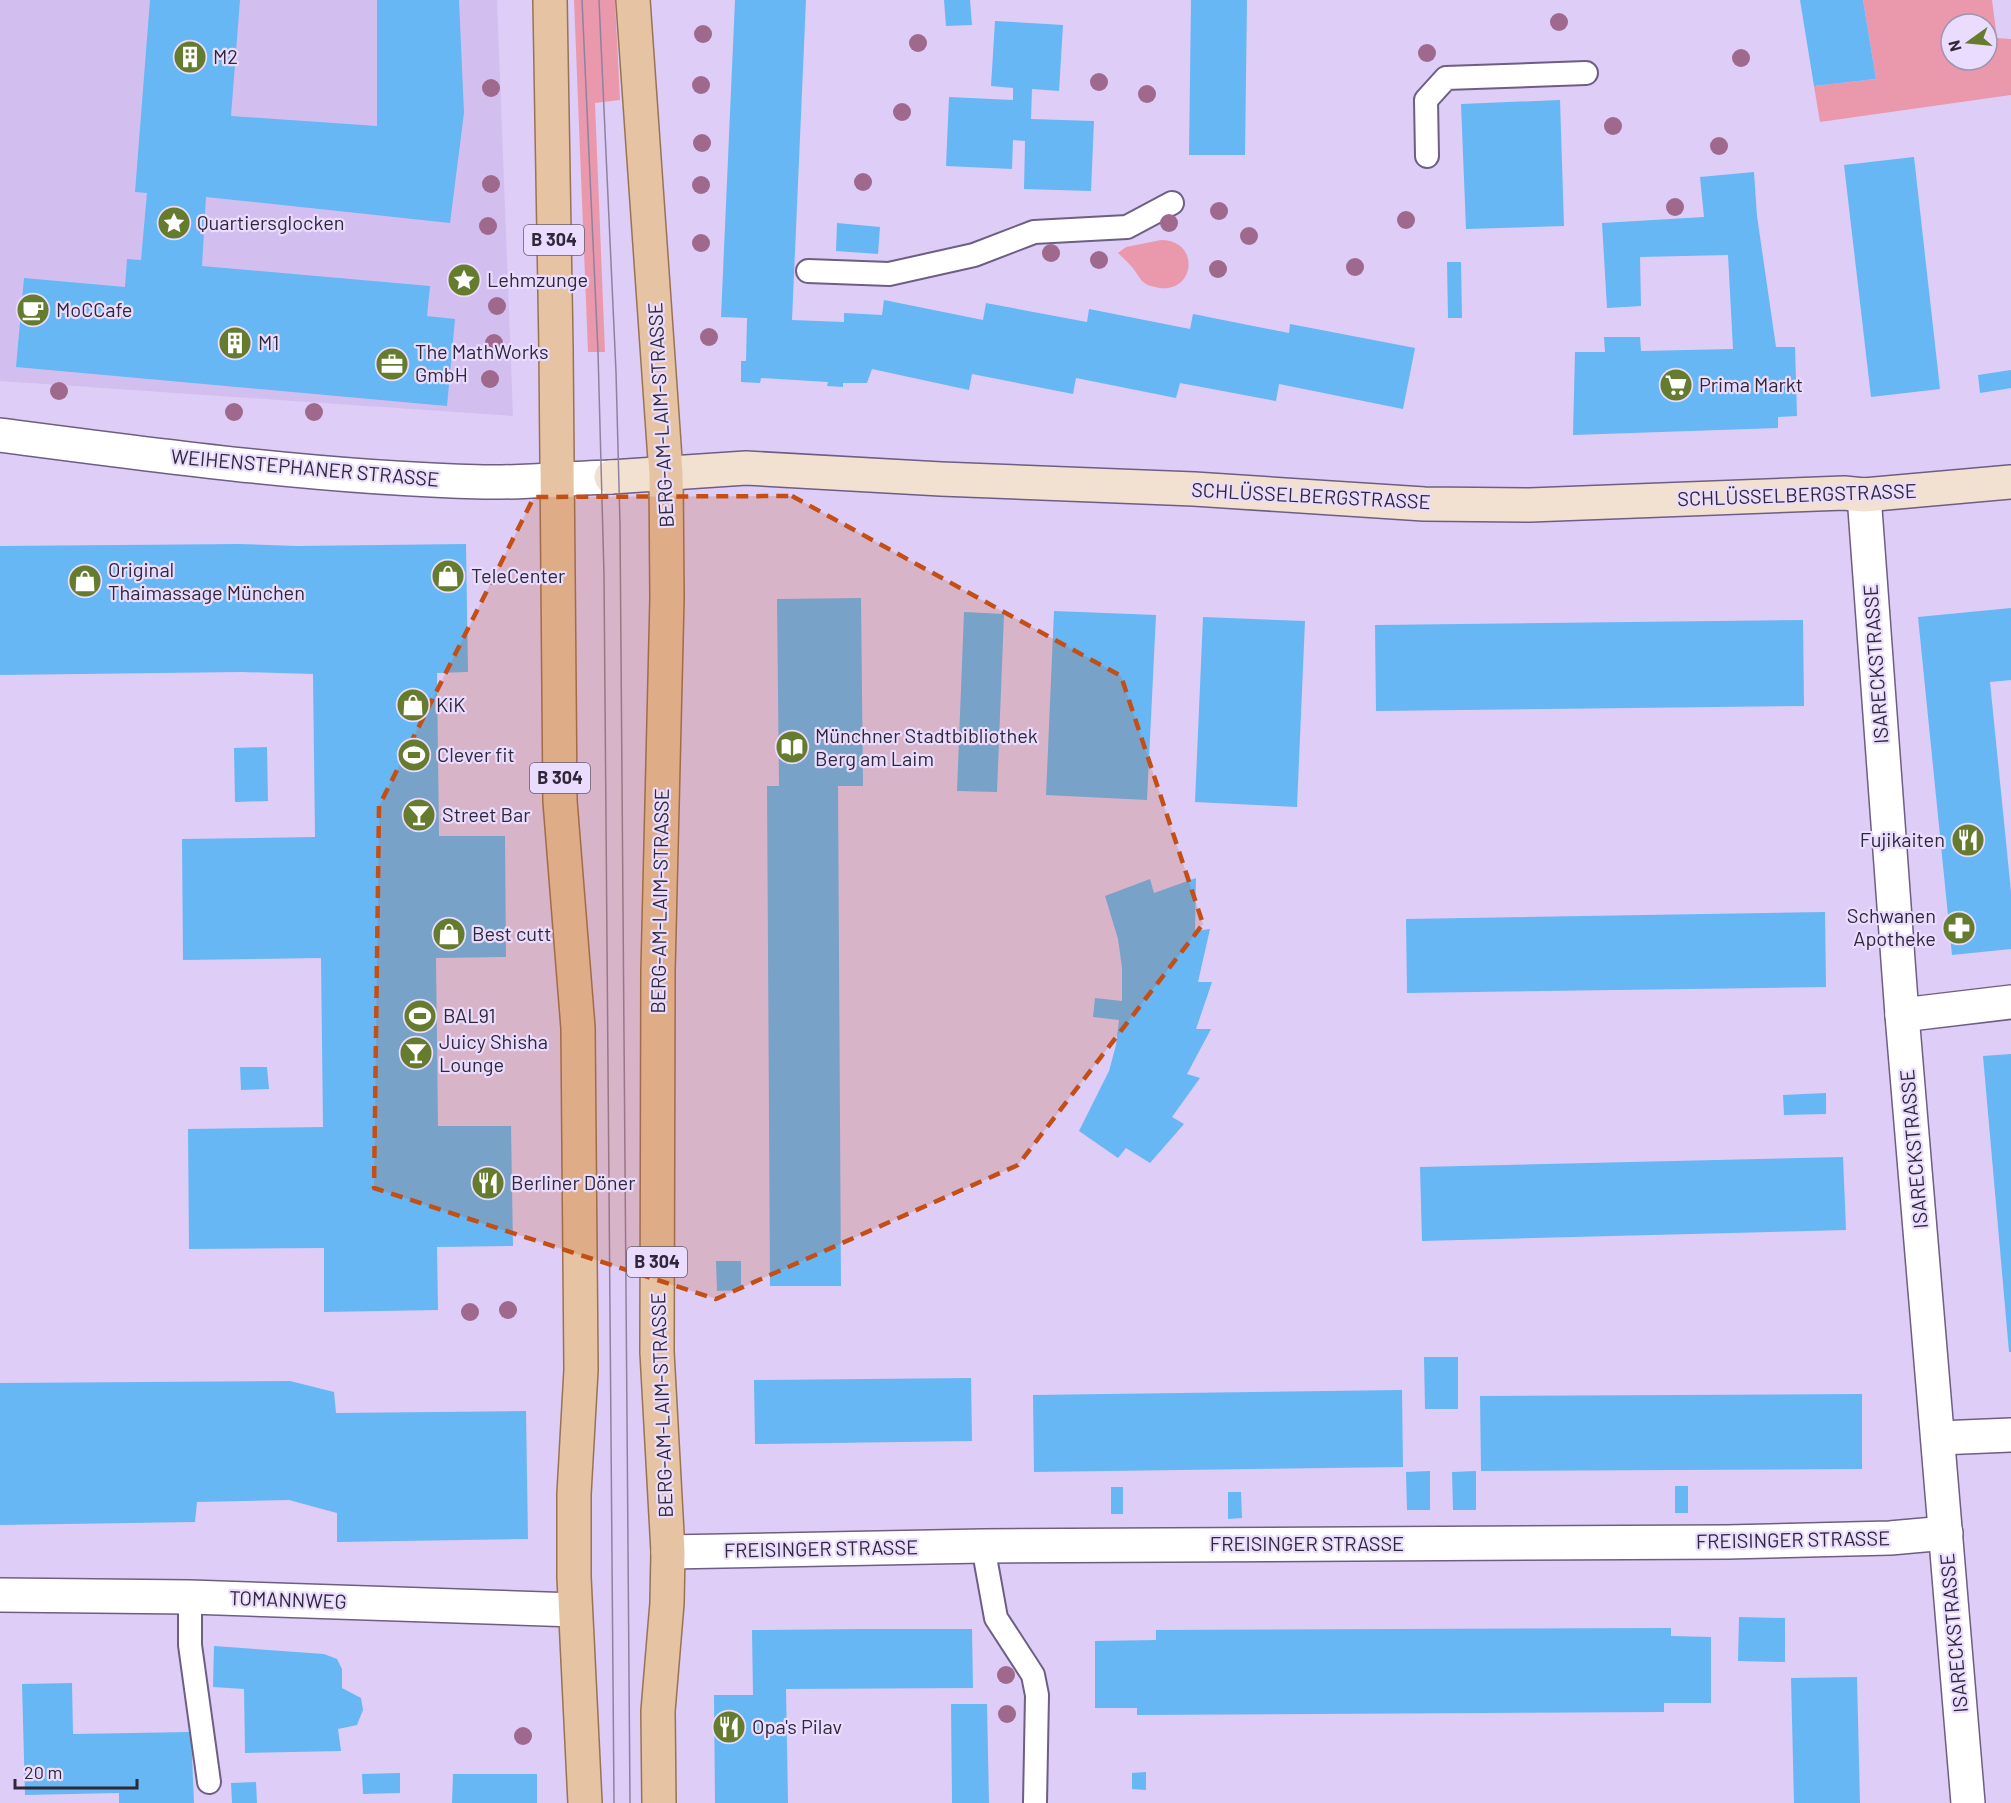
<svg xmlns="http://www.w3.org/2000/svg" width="2011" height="1803" font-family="Barlow,sans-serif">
  <rect width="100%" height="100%" fill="#decdf7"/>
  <path fill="#d3bef0" d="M0 0H497L513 416 0 381Z"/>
  <g fill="#ea99ad" fill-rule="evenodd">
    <path d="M574 0H615L620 100 595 103 605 352H588Z"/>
    <path d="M1863 0H1992L1997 38 2011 39V95L1820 122 1814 86 1876 79ZM1951 24H1987V60H1951Z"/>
    <path d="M1161 240C1202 240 1195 297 1155 287 1152 286 1149 286 1146 284 1140 281 1136 271 1131 266 1127 261 1122 257 1118 253L1126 247Z"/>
  </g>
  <g fill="#67b7f5">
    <path d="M150 0H240L231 116 377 126V0H459L464 113 450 223 206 197 202 266 430 286 427 316 455 319 447 406 16 367 24 278 125 287 127 259 141 260 147 193 135 192Z"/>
    <path d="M735 0H806L792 320 844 322V313L882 315 884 300 983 320 986 303 1087 322 1089 309 1190 329 1193 314 1289 333 1290 324 1415 348 1403 409 1279 384 1276 401 1180 383 1176 398 1076 378 1073 394 972 374 969 390 872 369 867 383H843V387L827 386 828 382 761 378 760 383 741 382V361H746L747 318 721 317Z"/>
    <path d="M944 0H970L972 25 946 26Z"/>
    <path d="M1191 0H1247L1245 155H1189Z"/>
    <path d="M1800 0H1863L1876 79 1814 86Z"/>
    <path d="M995 21 1063 25 1059 91 1032 89 1031 119 1094 121 1091 191 1024 189 1025 141 1013 140 1012 169 946 166 949 97 1013 100V88L991 86Z"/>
    <path d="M1560 100 1564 226 1466 229 1461 104Z"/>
    <path d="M1914 157 1940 389 1871 397 1844 165Z"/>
    <path d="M1754 172 1757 216 1776 347H1795L1797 416 1778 417V428L1573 435 1575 352H1605L1604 337H1640L1641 351 1733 349 1728 255 1640 257 1641 306 1607 308 1602 223 1704 217 1700 177Z"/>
    <path d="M837 223 880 227 878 254 836 251Z"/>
    <path d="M1447 262H1461L1462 318H1448Z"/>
    <path d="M2011 370V388L1980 393 1978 375Z"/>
    <path d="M240 544 297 546 466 544 468 672 437 673 439 836H505L506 957 436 958 438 1126H511L513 1246 437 1247 438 1310 324 1312V1248L189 1249 188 1129 323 1127 321 958 183 960 182 839 315 837 313 674 241 672 0 675V546Z"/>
    <path d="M861 598 863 786H838L841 1286H770L767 786H779L777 599Z"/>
    <path d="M2011 608V680L1990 682 2011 892V949L1952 955 1918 617Z"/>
    <path d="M1054 611 1156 615 1147 800 1046 795Z"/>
    <path d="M964 612 1004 614 997 792 957 791Z"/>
    <path d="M1203 617 1305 621 1297 807 1195 802Z"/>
    <path d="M1803 620 1804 706 1376 711 1375 625Z"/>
    <path d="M267 747 268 801 235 802 234 748Z"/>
    <path d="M1196 878 1195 931 1210 929 1198 982H1212L1196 1029H1211L1187 1074 1200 1078 1172 1117 1184 1124 1150 1163 1126 1148 1118 1158 1079 1131 1109 1071 1116 1045 1119 1020 1093 1017 1095 998 1122 1001V968L1118 939 1105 896 1150 879 1154 893Z"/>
    <path d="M1825 912 1826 987 1407 993 1406 919Z"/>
    <path d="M2011 1054V1352H2009L1983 1056Z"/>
    <path d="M240 1067H267L269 1089 241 1090Z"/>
    <path d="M1826 1093V1114L1784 1115 1783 1095Z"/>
    <path d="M1843 1157 1846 1230 1422 1241 1420 1167Z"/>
    <path d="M716 1261H741V1290L717 1291Z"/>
    <path d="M1424 1357H1458V1409H1425Z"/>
    <path d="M971 1378 972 1441 755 1444 754 1380Z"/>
    <path d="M290 1381 334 1392 336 1413 526 1411 528 1539 337 1542V1513L289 1500 197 1502 195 1522 0 1525V1383Z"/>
    <path d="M1402 1390 1403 1467 1034 1472 1033 1395Z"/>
    <path d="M1862 1394V1469L1481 1471 1480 1396Z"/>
    <path d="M1430 1471V1510H1407L1406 1472Z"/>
    <path d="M1476 1471V1510H1453L1452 1472Z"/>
    <rect x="1675" y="1486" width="13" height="27"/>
    <rect x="1111" y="1487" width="12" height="27"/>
    <path d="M1228 1492H1241L1242 1518 1228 1519Z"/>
    <path d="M1739 1617 1785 1618V1662L1738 1661Z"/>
    <path d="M1671 1628V1636L1711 1637V1703H1664V1712L1137 1715V1708H1095V1641L1156 1640V1630Z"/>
    <path d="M862 1629H972L973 1688 786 1689 788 1803H715L714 1695H753L752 1630Z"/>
    <path d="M214 1646 324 1654 337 1659 342 1669V1688L361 1698 363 1710 357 1725 338 1729 341 1751 245 1753 244 1689 213 1687Z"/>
    <path d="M1857 1677 1860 1803H1794L1791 1678Z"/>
    <path d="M72 1683 73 1734 191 1732 194 1803H119V1793L25 1795 22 1684Z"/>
    <path d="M951 1704H987L989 1803H952Z"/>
    <path d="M1146 1772V1790L1132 1789V1773Z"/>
    <path d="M400 1773V1793L363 1794 362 1774Z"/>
    <path d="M453 1774H537V1803H452Z"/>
    <path d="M256 1782 257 1803H232L231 1783Z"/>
  </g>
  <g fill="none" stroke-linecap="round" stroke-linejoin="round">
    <defs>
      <g id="lane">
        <path d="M1427 156 1426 100 1446 78 1586 73"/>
        <path d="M808 271 889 274 974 255 1034 232 1127 227 1172 203"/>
        <path d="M983 1546 996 1618 1033 1675 1037 1695 1035 1803"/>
        <path d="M190 1597V1645L209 1782"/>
      </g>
      <g id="street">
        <path d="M0 435C161 456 322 478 484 482 527 483 569 478 611 477"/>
        <path d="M1864 495 1902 1015 1968 1803"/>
        <path d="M1902 1015 2011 1002"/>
        <path d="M1939 1438 2011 1435"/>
        <path d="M668 1552 983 1546 1727 1542 1890 1538 1946 1533"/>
        <path d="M0 1595 190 1597 575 1610"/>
      </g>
      <path id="secondary" d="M611 477 746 468 941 479 1194 489 1424 504 1530 505 1844 493 1864 495 2011 482"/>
      <g id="primary">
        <path d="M550 0 556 349 560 801 578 1028 581 1370 574 1494V1577L585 1803"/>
        <path d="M633 0 666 474 667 598 658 971 657 1352 668 1552 667 1603 658 1711 659 1803"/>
      </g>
    </defs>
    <use href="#lane" stroke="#6d5e83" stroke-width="26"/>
    <use href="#street" stroke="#6d5e83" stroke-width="36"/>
    <use href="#secondary" stroke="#6d5e83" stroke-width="36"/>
    <use href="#primary" stroke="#997355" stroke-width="36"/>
    <use href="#lane" stroke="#fff" stroke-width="22"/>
    <use href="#street" stroke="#fff" stroke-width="33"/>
    <use href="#secondary" stroke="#f2e1d1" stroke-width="33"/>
    <use href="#primary" stroke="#e5c3a3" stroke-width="33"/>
    <g stroke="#8e82a0" stroke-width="1.5">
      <path d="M582 0 598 352 604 575 614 1803"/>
      <path d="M599 0 616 372 620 524 630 1803"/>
    </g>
  </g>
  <g fill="#9f698d">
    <circle cx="1559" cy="22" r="9"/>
    <circle cx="703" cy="34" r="9"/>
    <circle cx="918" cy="43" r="9"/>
    <circle cx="1427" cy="53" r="9"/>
    <circle cx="1741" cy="58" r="9"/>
    <circle cx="1099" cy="82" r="9"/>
    <circle cx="701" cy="85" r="9"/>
    <circle cx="491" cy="88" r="9"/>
    <circle cx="1147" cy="94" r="9"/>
    <circle cx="902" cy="112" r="9"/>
    <circle cx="1613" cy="126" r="9"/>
    <circle cx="702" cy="143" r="9"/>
    <circle cx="1719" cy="146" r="9"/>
    <circle cx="863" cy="182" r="9"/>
    <circle cx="491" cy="184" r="9"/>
    <circle cx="701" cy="185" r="9"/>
    <circle cx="1675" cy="207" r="9"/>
    <circle cx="1219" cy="211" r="9"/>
    <circle cx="1406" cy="220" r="9"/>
    <circle cx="1169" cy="223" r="9"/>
    <circle cx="488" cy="226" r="9"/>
    <circle cx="1249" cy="236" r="9"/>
    <circle cx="701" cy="243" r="9"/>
    <circle cx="1051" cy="253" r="9"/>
    <circle cx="1099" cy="260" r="9"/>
    <circle cx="1355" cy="267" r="9"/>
    <circle cx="1218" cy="269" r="9"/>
    <circle cx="497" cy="306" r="9"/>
    <circle cx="709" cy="337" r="9"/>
    <circle cx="494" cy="343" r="9"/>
    <circle cx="490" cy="379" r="9"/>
    <circle cx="59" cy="391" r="9"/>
    <circle cx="234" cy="412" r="9"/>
    <circle cx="314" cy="412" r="9"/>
    <circle cx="508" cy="1310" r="9"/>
    <circle cx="470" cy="1312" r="9"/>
    <circle cx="1006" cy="1675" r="9"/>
    <circle cx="1007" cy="1714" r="9"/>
    <circle cx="523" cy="1736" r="9"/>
  </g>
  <path fill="#c34f15" fill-opacity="0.2" stroke="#c34f15" stroke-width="4.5" stroke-dasharray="12 8" stroke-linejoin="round" d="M792 496 1121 676 1203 924 1018 1165 716 1299 374 1188 379 806 534 497Z"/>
  <defs>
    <symbol id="building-disc" viewBox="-11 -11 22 22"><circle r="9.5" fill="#657c2e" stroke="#eadcfe"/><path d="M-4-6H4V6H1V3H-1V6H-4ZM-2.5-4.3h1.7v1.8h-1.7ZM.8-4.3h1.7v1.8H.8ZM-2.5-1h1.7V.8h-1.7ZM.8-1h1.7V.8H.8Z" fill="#fff"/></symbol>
    <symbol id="sight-disc" viewBox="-11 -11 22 22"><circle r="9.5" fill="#657c2e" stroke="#eadcfe"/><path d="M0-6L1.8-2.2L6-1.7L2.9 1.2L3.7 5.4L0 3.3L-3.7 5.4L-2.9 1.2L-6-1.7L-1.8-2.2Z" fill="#fff"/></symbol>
    <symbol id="cafe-disc" viewBox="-11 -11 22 22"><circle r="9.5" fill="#657c2e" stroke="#eadcfe"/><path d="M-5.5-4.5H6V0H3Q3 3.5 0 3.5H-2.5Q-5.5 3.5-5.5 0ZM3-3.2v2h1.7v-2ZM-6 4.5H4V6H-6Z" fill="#fff"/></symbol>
    <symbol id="office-disc" viewBox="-11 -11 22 22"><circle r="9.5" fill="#657c2e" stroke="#eadcfe"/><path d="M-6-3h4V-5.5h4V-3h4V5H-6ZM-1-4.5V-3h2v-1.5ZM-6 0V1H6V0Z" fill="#fff"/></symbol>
    <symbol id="supermarket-disc" viewBox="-11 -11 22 22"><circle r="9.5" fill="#657c2e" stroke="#eadcfe"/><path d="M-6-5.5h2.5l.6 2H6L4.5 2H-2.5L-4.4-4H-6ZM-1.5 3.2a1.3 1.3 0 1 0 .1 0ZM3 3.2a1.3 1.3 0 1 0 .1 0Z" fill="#fff"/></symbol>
    <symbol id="shop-disc" viewBox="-11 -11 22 22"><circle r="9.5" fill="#657c2e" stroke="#eadcfe"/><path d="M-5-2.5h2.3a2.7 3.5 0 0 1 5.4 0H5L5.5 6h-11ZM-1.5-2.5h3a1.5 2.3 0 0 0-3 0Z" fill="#fff"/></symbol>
    <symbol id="library-disc" viewBox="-11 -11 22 22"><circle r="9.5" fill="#657c2e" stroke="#eadcfe"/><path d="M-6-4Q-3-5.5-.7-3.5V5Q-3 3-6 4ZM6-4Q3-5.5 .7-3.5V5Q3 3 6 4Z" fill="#fff"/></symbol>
    <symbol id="stadium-disc" viewBox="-11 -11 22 22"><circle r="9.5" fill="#657c2e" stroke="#eadcfe"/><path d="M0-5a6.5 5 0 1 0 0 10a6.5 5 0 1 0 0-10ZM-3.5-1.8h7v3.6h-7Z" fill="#fff"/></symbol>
    <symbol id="bar-disc" viewBox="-11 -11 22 22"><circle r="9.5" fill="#657c2e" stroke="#eadcfe"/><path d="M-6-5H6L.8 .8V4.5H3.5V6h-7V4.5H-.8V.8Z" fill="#fff"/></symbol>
    <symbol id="restaurant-disc" viewBox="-11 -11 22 22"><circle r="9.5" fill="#657c2e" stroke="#eadcfe"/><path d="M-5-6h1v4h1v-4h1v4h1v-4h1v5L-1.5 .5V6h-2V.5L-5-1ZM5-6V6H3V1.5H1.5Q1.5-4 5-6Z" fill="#fff"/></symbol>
    <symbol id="pharmacy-disc" viewBox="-11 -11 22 22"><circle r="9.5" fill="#657c2e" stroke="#eadcfe"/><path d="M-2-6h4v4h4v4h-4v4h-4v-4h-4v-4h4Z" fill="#fff"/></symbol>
  </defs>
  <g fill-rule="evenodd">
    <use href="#building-disc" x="171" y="38" width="38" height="38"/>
    <use href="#sight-disc" x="155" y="204" width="38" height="38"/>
    <use href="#sight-disc" x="445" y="261" width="38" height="38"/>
    <use href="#cafe-disc" x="14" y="291" width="38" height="38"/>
    <use href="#building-disc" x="216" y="324" width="38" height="38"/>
    <use href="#office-disc" x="373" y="345" width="38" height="38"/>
    <use href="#supermarket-disc" x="1657" y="366" width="38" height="38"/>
    <use href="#shop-disc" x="429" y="557" width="38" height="38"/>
    <use href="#shop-disc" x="66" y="562" width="38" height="38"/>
    <use href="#shop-disc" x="394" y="686" width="38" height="38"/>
    <use href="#library-disc" x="773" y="728" width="38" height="38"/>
    <use href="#stadium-disc" x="395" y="736" width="38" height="38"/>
    <use href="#bar-disc" x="400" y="796" width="38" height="38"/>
    <use href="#restaurant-disc" x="1949" y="821" width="38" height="38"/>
    <use href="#pharmacy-disc" x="1940" y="909" width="38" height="38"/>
    <use href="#shop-disc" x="430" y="915" width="38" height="38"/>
    <use href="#stadium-disc" x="401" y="997" width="38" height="38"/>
    <use href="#bar-disc" x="397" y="1034" width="38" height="38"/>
    <use href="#restaurant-disc" x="469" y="1164" width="38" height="38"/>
    <use href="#restaurant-disc" x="710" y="1708" width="38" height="38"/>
  </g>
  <g text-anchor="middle" stroke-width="4.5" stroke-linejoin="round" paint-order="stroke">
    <g fill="#eadcfe" stroke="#665e73" stroke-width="1.5">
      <rect x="524" y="225" width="60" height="30" rx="4.5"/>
      <rect x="530" y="763" width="60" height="30" rx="4.5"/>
      <rect x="627" y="1247" width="60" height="30" rx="4.5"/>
    </g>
    <g font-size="18" font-weight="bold" fill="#2e2838">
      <text x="554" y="246">B 304</text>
      <text x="560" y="784">B 304</text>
      <text x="657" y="1268">B 304</text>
    </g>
    <g font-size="20" fill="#2e2838" stroke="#eadcfe" text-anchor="start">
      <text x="213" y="64">M2</text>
      <text x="197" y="230">Quartiersglocken</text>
      <text x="487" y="287">Lehmzunge</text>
      <text x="56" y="317">MoCCafe</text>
      <text x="258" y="350">M1</text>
      <text x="415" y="359">The MathWorks<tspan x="415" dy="23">GmbH</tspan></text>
      <text x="1699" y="392">Prima Markt</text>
      <text x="108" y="577">Original<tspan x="108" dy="23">Thaimassage München</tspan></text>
      <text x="471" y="583">TeleCenter</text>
      <text x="436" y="712">KiK</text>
      <text x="815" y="743">Münchner Stadtbibliothek<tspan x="815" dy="23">Berg am Laim</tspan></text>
      <text x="437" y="762">Clever fit</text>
      <text x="442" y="822">Street Bar</text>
      <text x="1945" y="847" text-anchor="end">Fujikaiten</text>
      <text x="1936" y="923" text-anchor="end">Schwanen<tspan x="1936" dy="23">Apotheke</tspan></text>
      <text x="472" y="941">Best cutt</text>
      <text x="443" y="1023">BAL91</text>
      <text x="439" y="1049">Juicy Shisha<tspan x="439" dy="23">Lounge</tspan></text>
      <text x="511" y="1190">Berliner Döner</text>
      <text x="752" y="1734">Opa's Pilav</text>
    </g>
    <g font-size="20" fill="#2e2838" stroke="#eadcfe">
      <text transform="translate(661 415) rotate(-93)" y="7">BERG-AM-LAIM-STRASSE</text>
      <text transform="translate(305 468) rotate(5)" y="7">WEIHENSTEPHANER STRASSE</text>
      <text transform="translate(1797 495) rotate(-2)" y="7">SCHLÜSSELBERGSTRASSE</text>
      <text transform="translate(1311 496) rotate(3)" y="7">SCHLÜSSELBERGSTRASSE</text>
      <text transform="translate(1876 664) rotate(-94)" y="7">ISARECKSTRASSE</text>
      <text transform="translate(660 901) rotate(-89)" y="7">BERG-AM-LAIM-STRASSE</text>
      <text transform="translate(1914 1149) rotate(-95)" y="7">ISARECKSTRASSE</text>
      <text transform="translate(662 1405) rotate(-92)" y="7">BERG-AM-LAIM-STRASSE</text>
      <text transform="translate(1793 1540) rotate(-1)" y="7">FREISINGER STRASSE</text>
      <text x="1307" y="1551">FREISINGER STRASSE</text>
      <text transform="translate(821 1549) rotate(-1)" y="7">FREISINGER STRASSE</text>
      <text transform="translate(288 1600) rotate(2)" y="7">TOMANNWEG</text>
      <text transform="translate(1954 1633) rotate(-95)" y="7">ISARECKSTRASSE</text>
    </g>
  </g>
  <g transform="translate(1969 42) rotate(255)"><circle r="28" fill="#eadcfe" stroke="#9f94af" stroke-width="1.5"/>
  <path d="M0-4.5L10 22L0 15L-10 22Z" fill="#657c2e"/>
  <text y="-9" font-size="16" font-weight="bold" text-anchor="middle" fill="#2e2838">N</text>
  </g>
  <path d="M15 1779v9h122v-9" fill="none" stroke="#2e2838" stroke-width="3"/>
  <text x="24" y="1779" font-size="18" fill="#2e2838" stroke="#eadcfe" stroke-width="4.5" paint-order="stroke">20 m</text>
</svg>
